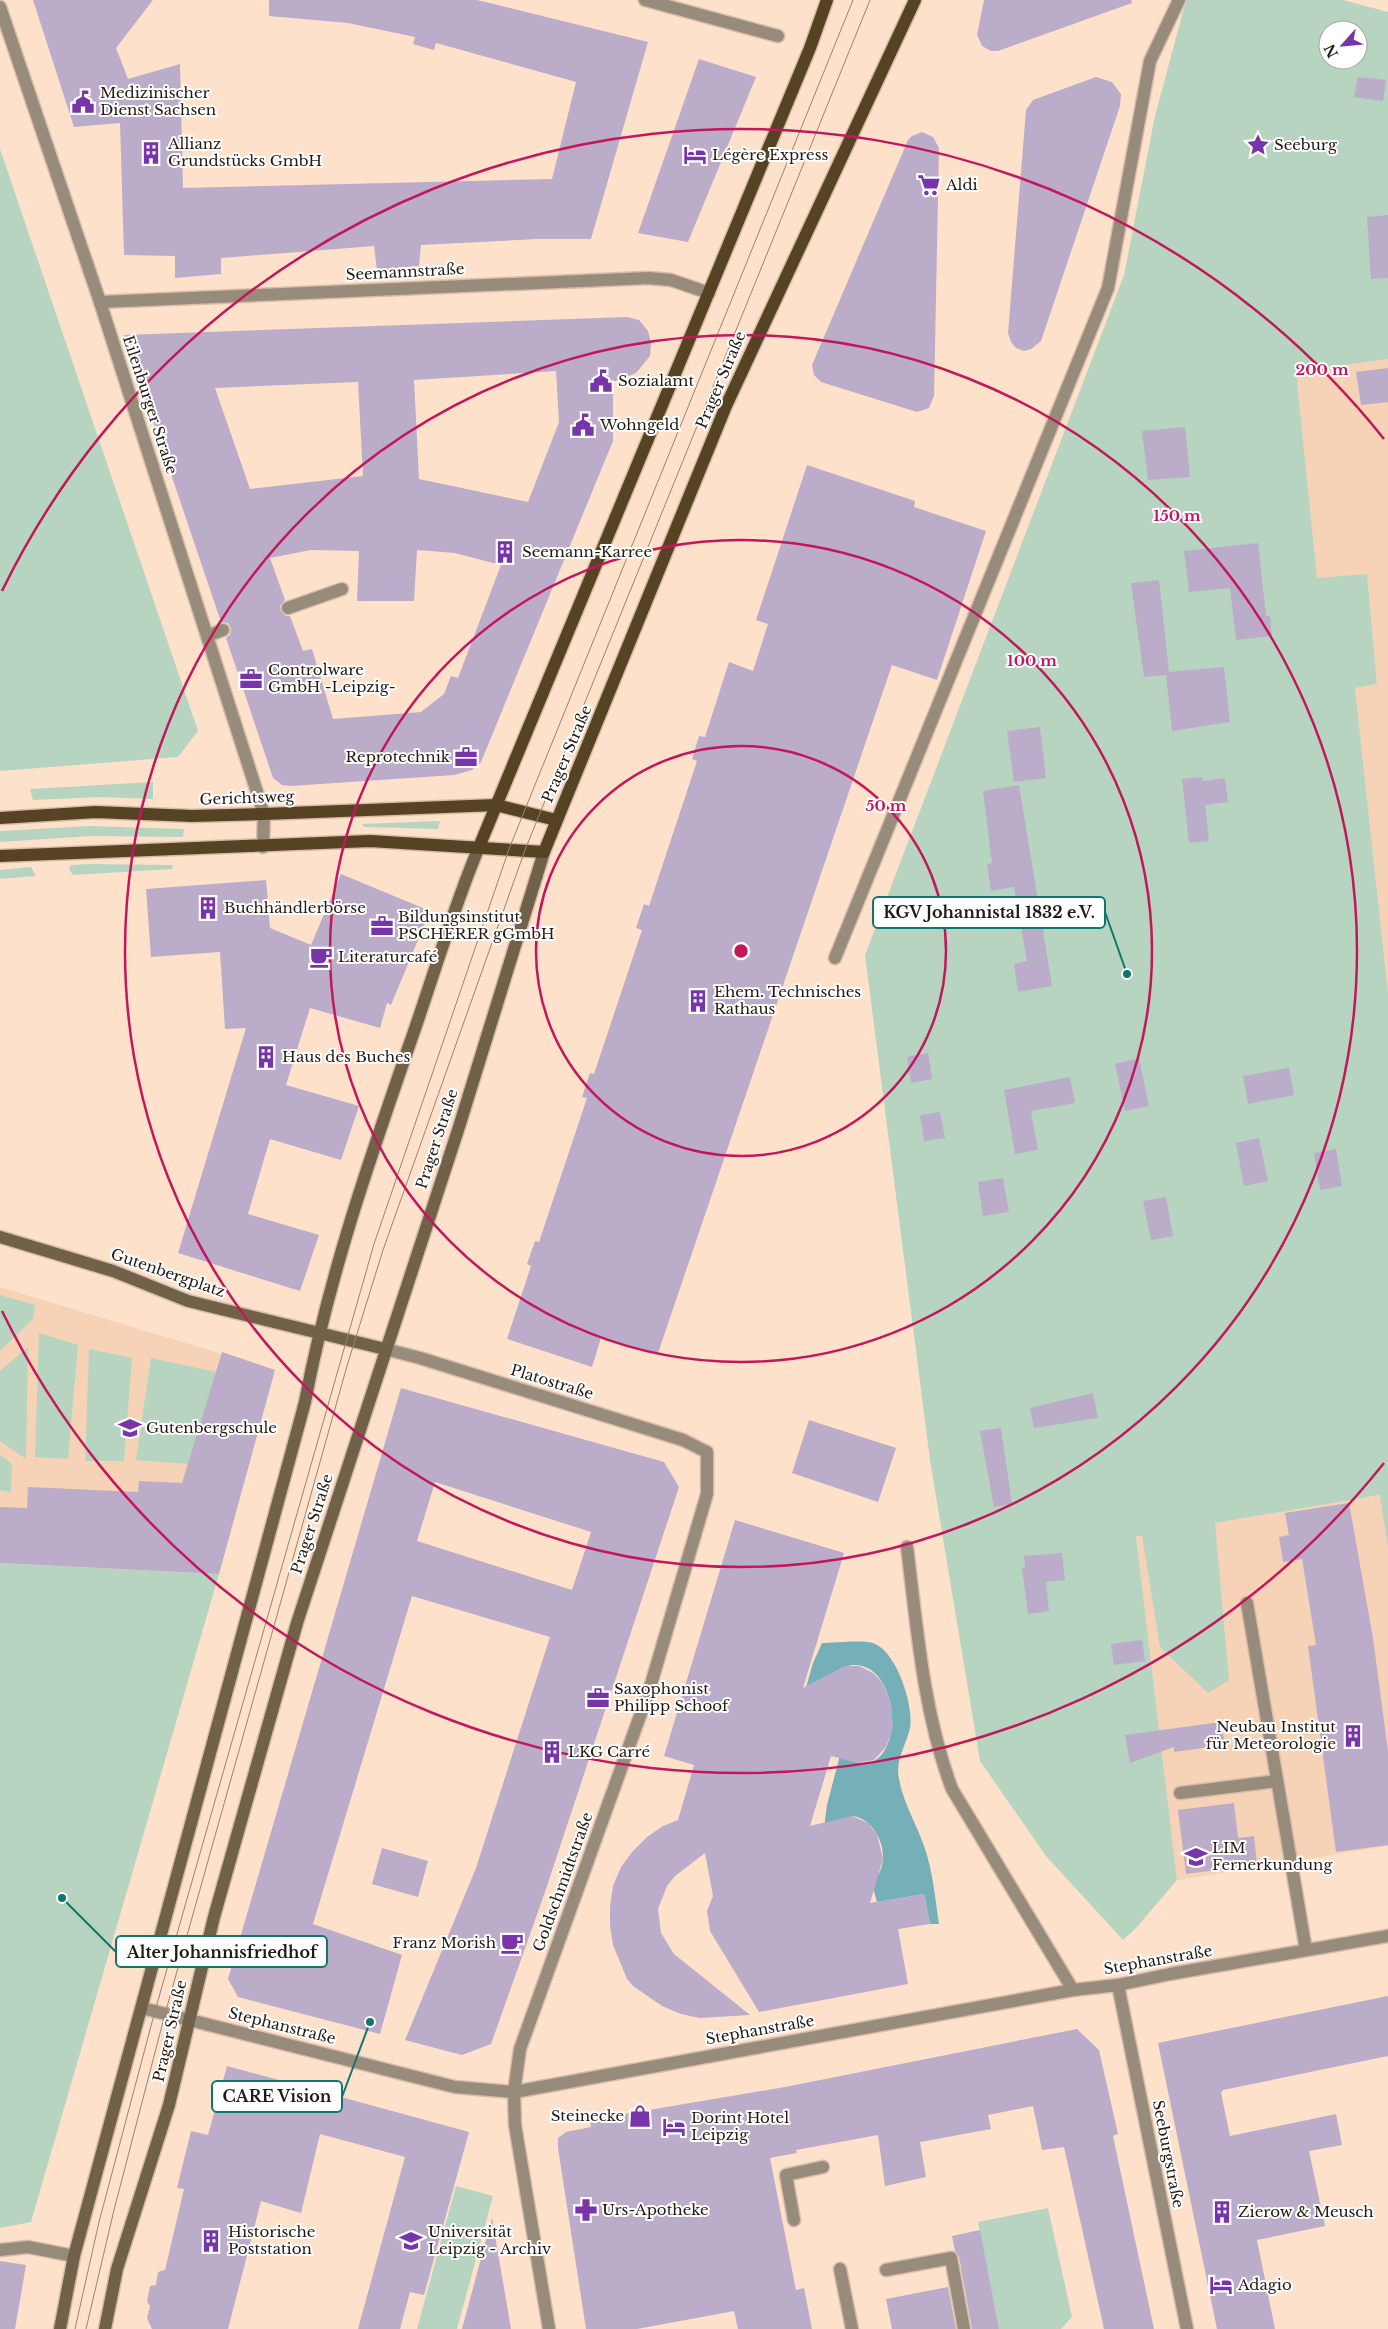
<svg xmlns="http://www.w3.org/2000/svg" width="1388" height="2329" font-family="'Libre Baskerville',serif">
  <rect width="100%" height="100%" fill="#fee1ca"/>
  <g fill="#f6d2b7">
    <path d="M1388 359V993L1355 688 1377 684 1367 574 1317 579 1296 371Z"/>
    <path d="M0 1287 275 1370 219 1574 0 1563Z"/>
    <path d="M1381 1495 1388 1549V1846L1177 1880 1136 1536Z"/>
  </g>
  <g fill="#b7d4c1" fill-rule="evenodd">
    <path d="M1186 0H1343L1388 12V359L1296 371 1317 578 1367 574 1377 684 1355 688 1388 993V1549L1380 1495 1215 1523 1229 1680 1208 1693 1160 1647 1142 1536H1136L1177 1880 1136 1928 1123 1940 1046 1856 980 1761 930 1460 865 955 1124 275 1155 116ZM1328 30H1358V60H1328Z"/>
    <path d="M0 149 198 731 178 757 0 771Z"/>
    <path d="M153 782V799L99 797 33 800 30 789Z"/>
    <path d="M440 821 438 829 364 827 362 824Z"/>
    <path d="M90 826 184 829 183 837 91 836 0 842V831Z"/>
    <path d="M88 864 172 865 173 867 172 869 73 875 69 869 71 865Z"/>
    <path d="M31 867 36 876 0 879V870Z"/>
    <path d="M0 1295 35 1305 33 1319 0 1351Z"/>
    <path d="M39 1333 78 1345 68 1459 35 1457Z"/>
    <path d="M28 1347 26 1459 0 1441V1371Z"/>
    <path d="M89 1349 132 1358 124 1461H85Z"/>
    <path d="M151 1358 216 1372 188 1464 136 1460Z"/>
    <path d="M0 1455 12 1464 11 1492 0 1490Z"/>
    <path d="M0 1563 219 1574 31 2222 0 2228Z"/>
    <path d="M456 2186 493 2196 457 2329H417Z"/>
    <path d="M1048 2208 1072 2317 1061 2329H999L978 2222Z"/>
  </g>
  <path fill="#75afb7" d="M822 1643C835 1643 865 1639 875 1644 897 1653 914 1706 910 1728 906 1746 895 1759 899 1779 903 1802 916 1823 924 1846 933 1871 935 1898 939 1924H930L924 1894 877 1902C876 1897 872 1887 874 1883 876 1877 881 1872 882 1865 887 1845 873 1818 852 1816L823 1836 827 1805 840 1755C906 1798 908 1661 852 1665 839 1666 817 1684 805 1691L813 1663Z"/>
  <g fill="#bbacc9" fill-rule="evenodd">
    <path d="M33 0H153L116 48 128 79 180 64 183 188 552 179 576 82 436 43 434 50 413 44 415 37 348 23 269 16V0H477L648 42 591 239H537L421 245 419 266 377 270 374 246 221 258V274L175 278V256L124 255 120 123 74 127Z"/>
    <path d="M984 0H1131L1132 3 998 51H991L982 46 977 35Z"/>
    <path d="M699 59 756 77 688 242 638 233Z"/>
    <path d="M1096 77 1112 82 1121 94 1120 106 1041 341 1031 349 1024 351 1016 348 1011 342 1008 333 1026 110 1033 100Z"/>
    <path d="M1358 77 1386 80 1383 101 1354 97Z"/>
    <path d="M922 132 933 137 939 148 934 396 929 408 917 412 821 382 814 375 812 365 908 140 912 136Z"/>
    <path d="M1388 215V278L1371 279 1367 217Z"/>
    <path d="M627 317 639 320 648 331 651 343 650 356 636 373 613 382V441L481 762 472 770 454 775 291 786 282 785 273 778 226 638 230 635 231 628 228 623 221 622 124 335ZM556 371 559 422 528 502 419 479 414 380ZM358 382 363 476 250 489 215 388ZM311 550 359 551 357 601H414L417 550 455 553 501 565 458 678 451 676 444 694 421 712 333 719 312 649 303 651 290 616H286L281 611 280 606 285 600 270 558Z"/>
    <path d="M1388 368V402L1361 405 1356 372Z"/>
    <path d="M1185 427 1190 477 1148 480 1142 431Z"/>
    <path d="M807 465 915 501 914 507 986 531 937 680 892 665 658 1353 601 1338 592 1367 507 1339 531 1266 527 1264 535 1241 539 1242 587 1098 582 1097 590 1073 594 1074 642 930 636 928 644 904 649 906 697 761 692 759 699 736 705 737 729 662 753 671 768 624 756 620Z"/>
    <path d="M1258 543 1266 616H1270L1272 636 1236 640 1230 588 1189 592 1184 551Z"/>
    <path d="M1159 580 1169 672 1224 667 1230 722 1172 731 1166 675 1144 677 1131 583Z"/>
    <path d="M1040 727 1046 778 1014 782 1007 731Z"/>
    <path d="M1202 777 1203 781 1225 778 1228 802 1205 805 1209 841 1189 843 1182 779Z"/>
    <path d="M1019 785 1052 986 1018 992 1014 964 1027 961 1014 887 991 891 987 864 992 863 983 791Z"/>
    <path d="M341 874 430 911 391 1005 387 1003 380 1028 310 1008 286 1085 359 1106 341 1160 270 1139 248 1214 319 1235 300 1291 178 1253 246 1028 225 1029 220 952 151 957 146 889 266 880 270 928 311 945Z"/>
    <path d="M928 1053 932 1079 911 1083 907 1057Z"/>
    <path d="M1139 1058 1149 1106 1125 1111 1115 1064Z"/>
    <path d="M1289 1068 1294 1095 1248 1104 1243 1076Z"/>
    <path d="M1070 1077 1075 1103 1031 1111 1038 1150 1015 1154 1004 1090Z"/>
    <path d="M940 1112 945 1138 924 1141 920 1115Z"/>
    <path d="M1259 1138 1268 1181 1244 1186 1236 1143Z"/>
    <path d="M1336 1149 1342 1186 1320 1190 1314 1153Z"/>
    <path d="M1003 1178 1009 1212 983 1216 978 1182Z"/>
    <path d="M1166 1197 1173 1236 1151 1240 1143 1201Z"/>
    <path d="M222 1352 275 1370 219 1574 0 1563V1507L27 1508 28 1487 138 1492 139 1481 182 1483Z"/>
    <path d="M401 1388 664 1462 679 1487 545 1892 491 2044 462 2055 405 2040 476 1868 550 1637 412 1596 313 1924 402 1955 380 2034 238 1997 228 1979ZM435 1482 591 1532 572 1590 417 1541Z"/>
    <path d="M1093 1393 1098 1418 1034 1428 1030 1408Z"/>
    <path d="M809 1420 896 1448 878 1502 792 1473Z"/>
    <path d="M1001 1428 1012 1504 994 1507 980 1431Z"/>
    <path d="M1349 1503 1373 1638 1388 1751V1845L1336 1852 1308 1646 1316 1645 1302 1559 1283 1562 1279 1537 1289 1535 1285 1513Z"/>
    <path d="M735 1520 844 1553 803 1688 845 1666H859L873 1673 882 1682 891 1702 893 1728 886 1747 874 1760 858 1763 831 1756 810 1826 852 1816 868 1823 877 1834 883 1859 870 1903 924 1894 930 1924 898 1929 908 1984 759 2012 710 1931 707 1911 713 1896 705 1853 675 1876 667 1886 658 1909 661 1933 674 1954 750 2015 700 2018 681 2014 662 2006 633 1986 627 1979 613 1945 610 1926V1906L613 1886 621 1867 633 1851 647 1837 663 1826 678 1820 694 1765 664 1756Z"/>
    <path d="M1062 1553 1065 1580 1046 1582 1049 1611 1028 1614 1022 1568H1025L1024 1556Z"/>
    <path d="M1142 1640 1145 1661 1114 1665 1111 1644Z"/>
    <path d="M1221 1722 1225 1745 1174 1752V1747L1130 1763 1125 1735Z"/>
    <path d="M1234 1803 1238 1838 1254 1836 1257 1865 1186 1874 1178 1810Z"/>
    <path d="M382 1848 428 1861 418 1897 372 1884Z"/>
    <path d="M1388 1996V2056L1223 2090 1221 2093 1230 2136 1336 2114 1342 2145 1309 2151 1325 2226 1257 2240 1275 2329H1217L1158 2043Z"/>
    <path d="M1077 2029 1099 2050 1118 2134 1113 2136 1154 2329H1104L1064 2147 1042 2150 1033 2106 988 2115 991 2129 920 2142 926 2177 885 2186 878 2135 796 2150 797 2153 770 2158 796 2290 804 2288 812 2329H738L734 2311 637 2329H586L558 2148V2138L566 2132 591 2127 590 2120 785 2087Z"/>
    <path d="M227 2066 469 2132 424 2295 410 2292 400 2329H358L405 2157 320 2134 301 2213 261 2201 228 2329H152L147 2318 150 2306 147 2301 150 2286 156 2285 158 2272 165 2270 184 2189 177 2188 191 2131 208 2135Z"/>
    <path d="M492 2218 511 2329H462Z"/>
    <path d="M980 2230 999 2329H972L959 2257 955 2251 952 2236Z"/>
    <path d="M0 2261 26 2265 15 2329H0Z"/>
    <path d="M948 2287 956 2329H892L886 2299Z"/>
  </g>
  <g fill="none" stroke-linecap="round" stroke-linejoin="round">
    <defs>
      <g id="lane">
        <path d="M288 608 342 589"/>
        <path d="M207 636 223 630"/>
        <path d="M263 847 264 814"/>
        <path d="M835 958 1108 288 1150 61 1179 0"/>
        <path d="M907 1547C917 1627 923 1712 952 1789L1073 1990"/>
        <path d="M1247 1603 1306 1950"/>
        <path d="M1180 1793 1277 1781"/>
        <path d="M794 2220 786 2175 823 2167"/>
        <path d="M0 2250 28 2247 74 2256"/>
        <path d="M840 2269 852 2329"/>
        <path d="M886 2270 951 2258 964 2329"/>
      </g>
      <g id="street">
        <path d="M645 0 778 36"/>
        <path d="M0 7 100 302 264 814"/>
        <path d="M100 302 648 278 671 280 709 293"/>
        <path d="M385 1349 420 1358 683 1440 707 1452V1494L649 1691 520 2049 514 2092 515 2125 549 2329"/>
        <path d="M1118 1985 1187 2329"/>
        <path d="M142 2008 455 2087 514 2092 1073 1990 1118 1985 1170 1974 1388 1936"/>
      </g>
      <g id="secondary">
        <path d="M0 1237 113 1271 188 1301 385 1349"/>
        <path d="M60 2329 74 2256 305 1402C328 1279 369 1161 410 1043 433 978 452 911 479 847"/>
        <path d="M105 2329 117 2269 169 2105 214 1917 297 1623 459 1127 544 852"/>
      </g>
      <g id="primary">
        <path d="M0 818 96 812 192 816 264 814 496 805 556 820"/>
        <path d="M479 847 810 48 827 0"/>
        <path d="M0 856 370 841 544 852 726 406 915 0"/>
      </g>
    </defs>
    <use href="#lane" stroke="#d7bda9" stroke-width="15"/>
    <use href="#street" stroke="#d7bda9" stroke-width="15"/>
    <use href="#secondary" stroke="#d7bda9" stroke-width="15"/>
    <use href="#primary" stroke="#d7bda9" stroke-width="15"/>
    <use href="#lane" stroke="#978c7b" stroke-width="12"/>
    <use href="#street" stroke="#978c7b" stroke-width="12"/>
    <use href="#secondary" stroke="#706148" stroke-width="12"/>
    <use href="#primary" stroke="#554324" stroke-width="12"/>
    <g stroke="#988373" stroke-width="1">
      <path d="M75 2329 99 2222 155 2011 374 1244 509 849 853 0"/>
      <path d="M86 2329 114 2210 165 2014 347 1366 383 1250 525 850 870 0"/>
    </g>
  </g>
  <g fill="none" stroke="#c2185b" stroke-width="2.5">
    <circle cx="741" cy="951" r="205"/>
    <circle cx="741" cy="951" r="411"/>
    <circle cx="741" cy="951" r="616"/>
    <path d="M1384 1463A822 822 0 0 1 2 1311M2 591A822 822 0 0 1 1384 439"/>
  </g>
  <defs>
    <symbol id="civic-bare" viewBox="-9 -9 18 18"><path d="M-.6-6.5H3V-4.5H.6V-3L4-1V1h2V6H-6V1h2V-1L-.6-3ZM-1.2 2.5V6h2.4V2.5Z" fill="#7835a9" stroke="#fff" stroke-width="2.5" paint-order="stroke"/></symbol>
    <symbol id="sight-bare" viewBox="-9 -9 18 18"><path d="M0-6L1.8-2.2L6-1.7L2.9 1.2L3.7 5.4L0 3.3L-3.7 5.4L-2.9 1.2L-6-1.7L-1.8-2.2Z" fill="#7835a9" stroke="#fff" stroke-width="2.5" paint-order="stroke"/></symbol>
    <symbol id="building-bare" viewBox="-9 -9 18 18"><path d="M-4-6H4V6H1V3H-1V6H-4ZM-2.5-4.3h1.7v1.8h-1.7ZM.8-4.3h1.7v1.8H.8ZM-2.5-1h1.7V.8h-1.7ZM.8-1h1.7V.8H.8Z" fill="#7835a9" stroke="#fff" stroke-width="2.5" paint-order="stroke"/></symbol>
    <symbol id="hotel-bare" viewBox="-9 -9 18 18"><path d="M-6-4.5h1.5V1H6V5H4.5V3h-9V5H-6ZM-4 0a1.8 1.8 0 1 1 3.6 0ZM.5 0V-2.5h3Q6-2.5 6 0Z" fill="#7835a9" stroke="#fff" stroke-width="2.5" paint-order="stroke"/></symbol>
    <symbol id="supermarket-bare" viewBox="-9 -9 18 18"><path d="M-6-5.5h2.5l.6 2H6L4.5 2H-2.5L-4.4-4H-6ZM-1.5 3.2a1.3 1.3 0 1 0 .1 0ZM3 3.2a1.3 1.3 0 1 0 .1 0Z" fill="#7835a9" stroke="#fff" stroke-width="2.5" paint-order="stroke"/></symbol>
    <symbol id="office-bare" viewBox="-9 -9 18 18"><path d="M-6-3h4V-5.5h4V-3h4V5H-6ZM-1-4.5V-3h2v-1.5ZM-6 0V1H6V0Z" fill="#7835a9" stroke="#fff" stroke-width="2.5" paint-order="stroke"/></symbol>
    <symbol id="cafe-bare" viewBox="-9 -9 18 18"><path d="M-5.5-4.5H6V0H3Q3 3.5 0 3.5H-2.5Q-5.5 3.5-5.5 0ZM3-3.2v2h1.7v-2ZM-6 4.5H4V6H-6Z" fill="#7835a9" stroke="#fff" stroke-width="2.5" paint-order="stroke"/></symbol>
    <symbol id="school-bare" viewBox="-9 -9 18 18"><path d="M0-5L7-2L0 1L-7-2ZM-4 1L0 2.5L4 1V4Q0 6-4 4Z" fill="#7835a9" stroke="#fff" stroke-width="2.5" paint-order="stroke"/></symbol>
    <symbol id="university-bare" viewBox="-9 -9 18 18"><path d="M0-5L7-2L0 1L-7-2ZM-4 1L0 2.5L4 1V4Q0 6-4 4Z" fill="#7835a9" stroke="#fff" stroke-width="2.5" paint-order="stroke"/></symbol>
    <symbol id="shop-bare" viewBox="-9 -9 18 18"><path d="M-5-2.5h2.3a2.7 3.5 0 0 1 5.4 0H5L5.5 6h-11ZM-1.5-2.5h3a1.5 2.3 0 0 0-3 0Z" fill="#7835a9" stroke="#fff" stroke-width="2.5" paint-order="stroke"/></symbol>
    <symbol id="pharmacy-bare" viewBox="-9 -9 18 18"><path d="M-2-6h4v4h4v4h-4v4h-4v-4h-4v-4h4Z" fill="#7835a9" stroke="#fff" stroke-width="2.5" paint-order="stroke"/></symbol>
  </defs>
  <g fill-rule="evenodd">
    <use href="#civic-bare" x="67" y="86" width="32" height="32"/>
    <use href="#sight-bare" x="1242" y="129" width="32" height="32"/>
    <use href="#building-bare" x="135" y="137" width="32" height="32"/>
    <use href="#hotel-bare" x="679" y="139" width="32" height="32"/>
    <use href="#supermarket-bare" x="913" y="169" width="32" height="32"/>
    <use href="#civic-bare" x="585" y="365" width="32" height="32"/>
    <use href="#civic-bare" x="567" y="409" width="32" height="32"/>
    <use href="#building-bare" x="489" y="536" width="32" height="32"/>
    <use href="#office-bare" x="235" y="663" width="32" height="32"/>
    <use href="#office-bare" x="450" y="741" width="32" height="32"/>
    <use href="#building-bare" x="192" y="892" width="32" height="32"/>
    <use href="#office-bare" x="366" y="910" width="32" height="32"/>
    <use href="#cafe-bare" x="305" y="941" width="32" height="32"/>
    <use href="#building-bare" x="682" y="985" width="32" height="32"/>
    <use href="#building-bare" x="250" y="1041" width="32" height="32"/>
    <use href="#school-bare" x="114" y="1412" width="32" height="32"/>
    <use href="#office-bare" x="582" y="1682" width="32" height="32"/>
    <use href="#building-bare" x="1337" y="1720" width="32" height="32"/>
    <use href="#building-bare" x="536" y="1736" width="32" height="32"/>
    <use href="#university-bare" x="1180" y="1841" width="32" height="32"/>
    <use href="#cafe-bare" x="496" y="1927" width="32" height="32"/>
    <use href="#shop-bare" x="624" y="2100" width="32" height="32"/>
    <use href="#hotel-bare" x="658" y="2111" width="32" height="32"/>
    <use href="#pharmacy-bare" x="570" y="2194" width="32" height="32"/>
    <use href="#building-bare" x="1206" y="2196" width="32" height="32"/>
    <use href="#building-bare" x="195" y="2225" width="32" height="32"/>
    <use href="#university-bare" x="395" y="2225" width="32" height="32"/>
    <use href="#hotel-bare" x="1205" y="2269" width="32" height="32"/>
  </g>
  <g text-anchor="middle" stroke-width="4" stroke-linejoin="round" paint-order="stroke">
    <g font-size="15" fill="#231911" stroke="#fff" text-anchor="start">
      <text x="100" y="98">Medizinischer<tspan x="100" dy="17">Dienst Sachsen</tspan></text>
      <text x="168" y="149">Allianz<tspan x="168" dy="17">Grundstücks GmbH</tspan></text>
      <text x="1274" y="150">Seeburg</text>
      <text x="712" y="160">Légère Express</text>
      <text x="946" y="190">Aldi</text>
      <text x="618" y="386">Sozialamt</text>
      <text x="600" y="430">Wohngeld</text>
      <text x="522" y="557">Seemann-Karree</text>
      <text x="268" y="675">Controlware<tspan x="268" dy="17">GmbH -Leipzig-</tspan></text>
      <text x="450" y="762" text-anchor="end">Reprotechnik</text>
      <text x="224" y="913">Buchhändlerbörse</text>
      <text x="398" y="922">Bildungsinstitut<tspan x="398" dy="17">PSCHERER gGmbH</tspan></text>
      <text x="338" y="962">Literaturcafé</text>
      <text x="714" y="997">Ehem. Technisches<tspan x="714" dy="17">Rathaus</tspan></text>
      <text x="282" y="1062">Haus des Buches</text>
      <text x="146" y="1433">Gutenbergschule</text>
      <text x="614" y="1694">Saxophonist<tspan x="614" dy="17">Philipp Schoof</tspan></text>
      <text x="1336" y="1732" text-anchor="end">Neubau Institut<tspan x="1336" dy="17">für Meteorologie</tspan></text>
      <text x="568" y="1757">LKG Carré</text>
      <text x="1212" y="1853">LIM<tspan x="1212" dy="17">Fernerkundung</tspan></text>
      <text x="496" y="1948" text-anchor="end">Franz Morish</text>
      <text x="624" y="2121" text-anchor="end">Steinecke</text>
      <text x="691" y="2123">Dorint Hotel<tspan x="691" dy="17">Leipzig</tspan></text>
      <text x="602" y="2215">Urs-Apotheke</text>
      <text x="1238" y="2217">Zierow &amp; Meusch</text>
      <text x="228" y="2237">Historische<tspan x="228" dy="17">Poststation</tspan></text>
      <text x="428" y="2237">Universität<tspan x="428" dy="17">Leipzig - Archiv</tspan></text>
      <text x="1238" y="2290">Adagio</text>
    </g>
    <g font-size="15" fill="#231911" stroke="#fff">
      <text transform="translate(405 272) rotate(-3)" y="5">Seemannstraße</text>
      <text transform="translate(721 380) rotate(-67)" y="5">Prager Straße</text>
      <text transform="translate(150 405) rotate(72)" y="5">Eilenburger Straße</text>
      <text transform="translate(567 754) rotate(-67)" y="5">Prager Straße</text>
      <text transform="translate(247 798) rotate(-2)" y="5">Gerichtsweg</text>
      <text transform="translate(437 1139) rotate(-72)" y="5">Prager Straße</text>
      <text transform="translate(168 1273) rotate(19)" y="5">Gutenbergplatz</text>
      <text transform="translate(552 1382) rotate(17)" y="5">Platostraße</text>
      <text transform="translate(312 1524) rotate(-72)" y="5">Prager Straße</text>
      <text transform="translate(563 1882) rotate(-70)" y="5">Goldschmidtstraße</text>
      <text transform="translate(1158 1960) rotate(-10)" y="5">Stephanstraße</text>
      <text transform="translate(282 2026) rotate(14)" y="5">Stephanstraße</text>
      <text transform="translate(760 2030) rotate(-10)" y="5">Stephanstraße</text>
      <text transform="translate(170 2031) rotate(-77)" y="5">Prager Straße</text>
      <text transform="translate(1168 2154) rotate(79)" y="5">Seeburgstraße</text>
    </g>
  </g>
  <circle cx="741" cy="951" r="8" fill="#c2185b" stroke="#fff" stroke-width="2.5"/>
  <g font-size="15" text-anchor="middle" font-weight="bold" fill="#c2185b" stroke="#fff" stroke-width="4" stroke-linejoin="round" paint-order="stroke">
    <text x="1322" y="375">200 m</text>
    <text x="1177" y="521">150 m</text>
    <text x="1032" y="666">100 m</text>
    <text x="886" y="811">50 m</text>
  </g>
  <path fill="none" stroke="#0f766e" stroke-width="2" d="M1127 974L1105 912M62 1898L116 1952M370 2022L342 2097"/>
  <g fill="#0f766e" stroke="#fff" stroke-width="2">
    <circle cx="1127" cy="974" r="5"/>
    <circle cx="62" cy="1898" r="5"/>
    <circle cx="370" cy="2022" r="5"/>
  </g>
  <g fill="#fff" stroke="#0f766e" stroke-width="2">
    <rect x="873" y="897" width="232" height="31" rx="5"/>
    <rect x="116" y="1936" width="211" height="31" rx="5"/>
    <rect x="212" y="2081" width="130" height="31" rx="5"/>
  </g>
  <g font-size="16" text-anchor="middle" font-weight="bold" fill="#231911">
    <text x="989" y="918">KGV Johannistal 1832 e.V.</text>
    <text x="222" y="1958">Alter Johannisfriedhof</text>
    <text x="277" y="2102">CARE Vision</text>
  </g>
  <g transform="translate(1343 45) rotate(243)"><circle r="24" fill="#ffffff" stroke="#a7a3a0"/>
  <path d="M0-4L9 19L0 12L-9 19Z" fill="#7835a9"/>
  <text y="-8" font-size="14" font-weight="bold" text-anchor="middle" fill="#231911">N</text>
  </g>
</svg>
